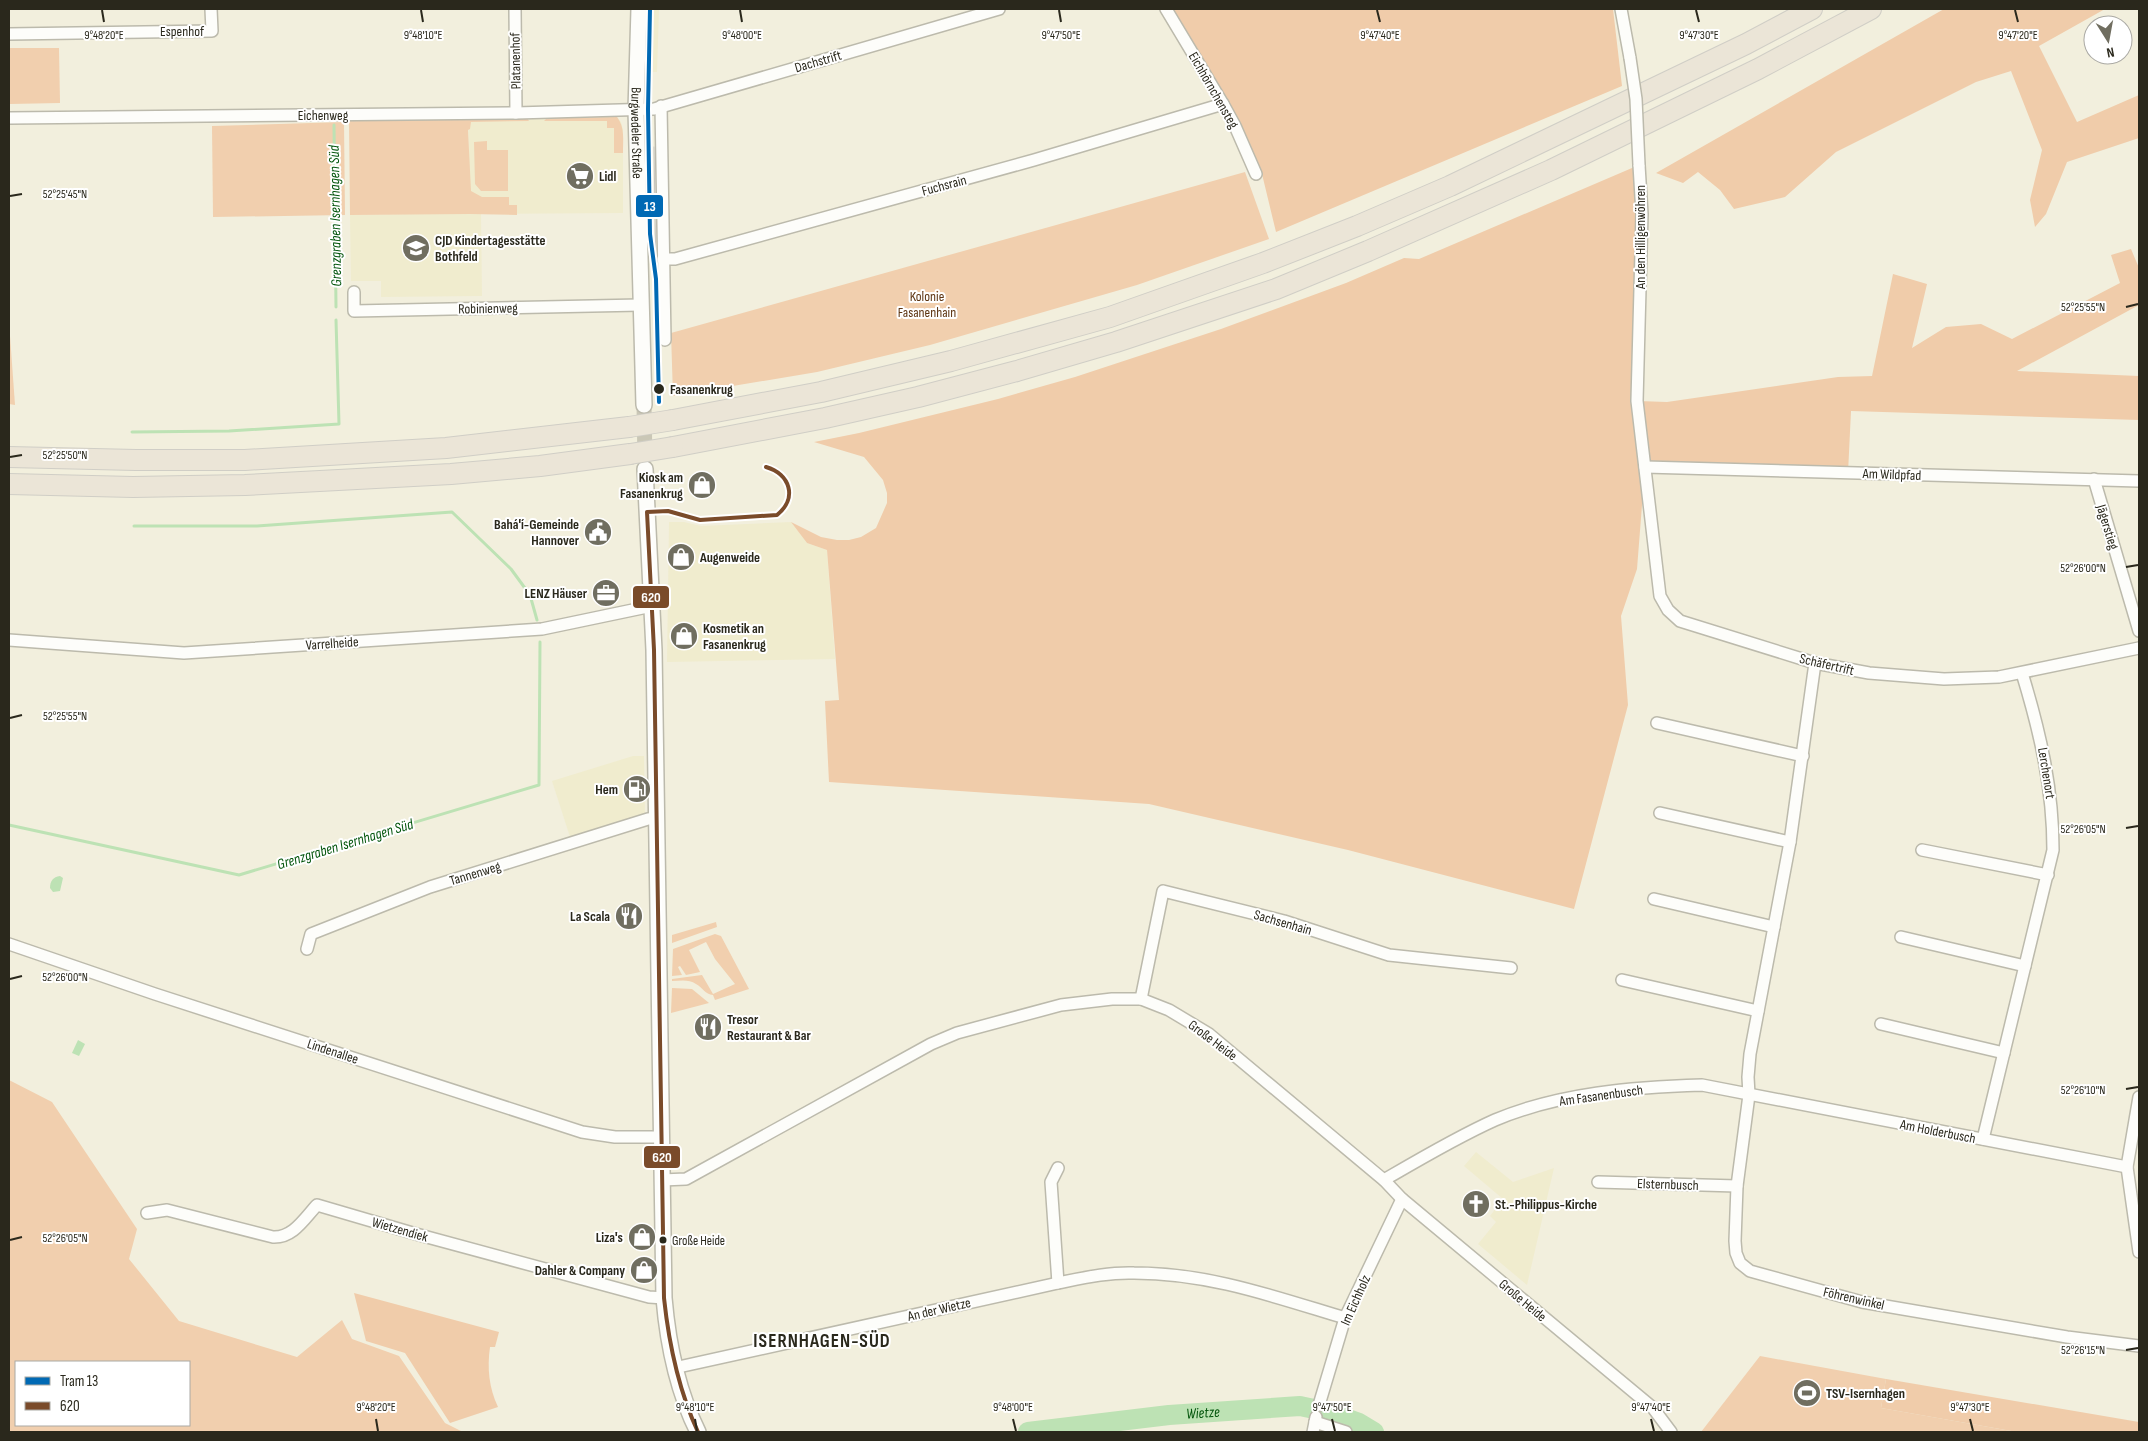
<svg xmlns="http://www.w3.org/2000/svg" width="2148" height="1441" font-family="'Sofia Sans Condensed',sans-serif">
  <rect width="100%" height="100%" fill="#f2efdd"/>
  <g fill="#f0ecce">
    <path d="M646 9H659L657 72H644Z"/>
    <path d="M617 117 621 122 623 130V213L481 214 482 296 381 297V281H351L350 215 470 213 468 119Z"/>
    <path d="M669 522H684L701 526 791 522 807 543 827 550 835 659 667 662Z"/>
    <path d="M633 756H644L645 817 571 840 552 781Z"/>
    <path d="M1476 1152 1513 1182 1554 1168 1527 1285 1478 1244 1496 1222 1490 1216 1503 1199 1464 1166Z"/>
  </g>
  <g fill="#f1cfae" fill-rule="evenodd">
    <path d="M10 48H59L60 103 10 104Z"/>
    <path d="M617 117C625 127 623 140 623 153H614V128H607V121H544L547 118Z"/>
    <path d="M527 118 529 121 471 122 470 129 468 130 471 191 482 197H509V205H517V215L470 214 350 215 349 120Z"/>
    <path d="M344 122 345 215 213 217 212 126Z"/>
    <path d="M487 141V150H508V191H481L475 184 474 142Z"/>
    <path d="M1245 172 1269 239 1137 285 930 345 817 372 673 396 671 333Z"/>
    <path d="M9 322 15 405 9 404Z"/>
    <path d="M716 922 717 927 672 943V935Z"/>
    <path d="M715 934 721 936 749 989 715 1000 713 995C705 994 703 988 696 984 689 979 680 981 672 981V979L702 975 713 994 735 984 715 959 706 942 689 950 700 972 686 975 680 966 678 967 682 975 672 976 673 949Z"/>
    <path d="M672 988 692 989 709 1003 671 1013Z"/>
    <path d="M9 1080 52 1102 137 1229 129 1259 179 1321 297 1357 342 1320 352 1339 399 1356 445 1423 463 1432H9ZM16 1362H189V1425H16Z"/>
    <path d="M1760 1356 1886 1379 1881 1408 2017 1432H1701Z"/>
  </g>
  <g fill="#f0ccaa">
    <path d="M1173 9H1613L1622 86 1276 232 1262 174 1227 101Z"/>
    <path d="M1944 9H2105L2039 46 2077 122 2139 95V138L2067 162 2046 214 2035 227 2030 200 2042 150 2011 71 1976 82 1836 152 1785 197 1734 209 1720 190 1698 172 1683 183 1656 173Z"/>
    <path d="M1639 165 1638 401 1667 402 1838 377 1872 376 1893 274 1927 284 1912 348 1946 327 1981 324 2012 339 2120 283 2111 255 2131 249 2139 268V305L2017 371 2139 376V420L1851 411 1848 473 1645 467 1637 569 1621 616 1628 705 1574 909 1348 850 1149 804 829 782 825 701 839 700 827 550 807 543 791 522 821 537 837 540H849L861 537 876 528 887 503V493L883 480 864 457 814 442 859 433 998 399 1075 377 1221 329 1346 283 1404 258 1419 259Z"/>
    <path d="M354 1293 499 1332 495 1347H490C487 1368 489 1388 498 1407L450 1423 405 1353 366 1341Z"/>
    <path d="M1886 1379 2139 1422V1432H2017L1881 1408Z"/>
  </g>
  <g fill="#bde2b4">
    <path d="M60 876 63 878 60 891 53 892 50 888C50 881 53 877 60 876Z"/>
    <path d="M78 1040 85 1044 79 1056 72 1053Z"/>
  </g>
  <g fill="none" stroke-linecap="round" stroke-linejoin="round">
    <g stroke="#bde2b4" stroke-width="3">
      <path d="M334 125 336 307"/>
      <path d="M132 432 229 431 339 424 336 320"/>
      <path d="M134 526H257L452 512 511 569 530 595 537 620"/>
      <path d="M9 825 239 875 539 785 540 642"/>
    </g>
    <path stroke="#bde2b4" stroke-width="20" id="s1" d="M1028 1432 1169 1415 1300 1406 1328 1412 1359 1423 1374 1432"/>
    <path stroke="#cac7b6" stroke-width="15" stroke-dasharray="15 8" stroke-linecap="butt" d="M644 405 645 461"/>
    <defs>
      <g id="street">
        <path d="M515 9 516 113"/>
        <path d="M1166 9 1223 104 1235 126 1256 174"/>
        <path d="M1621 9 1630 58"/>
        <path d="M9 34 212 31 211 9"/>
        <path d="M661 106 665 340"/>
        <path d="M9 118 516 113 654 109 999 9"/>
        <path d="M1639 165 1642 214 1637 401 1660 596 1668 610 1680 621 1815 663 1869 673 1944 679 1999 677 2139 648"/>
        <path d="M663 259H675L1034 160 1223 104"/>
        <path d="M354 292V311L640 305"/>
        <path d="M1645 467 2139 481"/>
        <path d="M2094 479 2139 631"/>
        <path d="M9 640 184 653 542 629 652 606"/>
        <path d="M1815 663 1790 842 1750 1054 1748 1077 1749 1095 1737 1186 1735 1241 1736 1253 1740 1263 1750 1271 1862 1302 2067 1337 2139 1346"/>
        <path d="M1657 723 1803 756"/>
        <path d="M1660 813 1790 842"/>
        <path d="M1922 850 2048 875"/>
        <path d="M1654 899 1774 927"/>
        <path d="M1901 937 2025 966"/>
        <path d="M9 944 155 994 582 1132 615 1137H661"/>
        <path d="M307 949 311 934 430 887 648 819 657 818"/>
        <path d="M1622 980 1758 1011"/>
        <path d="M1141 999 1163 891 1284 921 1389 955 1511 968"/>
        <path d="M1881 1024 2004 1053"/>
        <path d="M2139 1097 2127 1167 2139 1252"/>
        <path d="M1983 1139 2053 850C2053 788 2040 732 2022 673"/>
        <path d="M1058 1168 1051 1182 1058 1283"/>
        <path d="M662 1180 686 1179 931 1044 957 1033 1061 1005 1112 999H1141L1169 1010 1209 1034 1384 1180 1402 1199 1653 1408 1671 1432"/>
        <path d="M1384 1180C1420 1159 1457 1137 1495 1120 1559 1093 1633 1087 1702 1085L2127 1167"/>
        <path d="M1598 1182 1737 1186"/>
        <path d="M147 1213 167 1210 273 1237C293 1238 304 1219 317 1205L416 1234 649 1297 664 1298"/>
        <path d="M674 1368 1058 1283C1083 1278 1109 1272 1134 1273 1209 1273 1275 1297 1345 1318"/>
        <path d="M1319 1405 1345 1318 1402 1199"/>
        <path d="M1315 1422 1346 1432"/>
        <path d="M1313 1432 1316 1417"/>
      </g>
      <g id="secondary">
        <path id="s2" d="M639 9 636 110 644 405"/>
        <path d="M645 469 654 650 664 1298C668 1345 677 1390 698 1432"/>
      </g>
      <g id="highway">
        <path d="M673 420 821 392 951 361 1110 317 1263 263 1357 226 1450 186 1746 44 1812 9"/>
        <path d="M673 447 825 418 918 397 1017 371 1116 342 1276 289 1368 251 1551 170 1758 69 1871 9"/>
        <path d="M9 457 136 460H245L446 448 629 427"/>
        <path d="M9 484 133 487 245 485 451 474 540 466 630 454"/>
      </g>
    </defs>
    <use href="#street" stroke="#bcbaac" stroke-width="14"/>
    <use href="#secondary" stroke="#bcbaac" stroke-width="18"/>
    <use href="#highway" stroke="#d0cec6" stroke-width="22"/>
    <use href="#street" stroke="#fdfdfa" stroke-width="11"/>
    <use href="#secondary" stroke="#fdfdfa" stroke-width="15"/>
    <use href="#highway" stroke="#ebe5d7" stroke-width="20"/>
    <path stroke="#c6c5c1" stroke-width="1" d="M654 147 656 279"/>
    <defs>
      <path id="street-bridge" d="M1630 58 1636 99 1639 165"/>
      <g id="highway-bridge">
        <path d="M629 427 673 420"/>
        <path d="M630 454 673 447"/>
      </g>
    </defs>
    <use href="#street-bridge" stroke="#bcbaac" stroke-width="14" stroke-linecap="butt"/>
    <use href="#highway-bridge" stroke="#d0cec6" stroke-width="22" stroke-linecap="butt"/>
    <use href="#street-bridge" stroke="#fdfdfa" stroke-width="11"/>
    <use href="#highway-bridge" stroke="#ebe5d7" stroke-width="20"/>
    <defs>
      <path id="bus-1" d="M698 1432C678 1389 669 1345 664 1298L654 650 647 512 668 511 700 520 777 515C798 498 790 474 766 467"/>
    </defs>
    <use href="#bus-1" stroke="#fff" stroke-width="8"/>
    <use href="#bus-1" stroke="#7a4b2a" stroke-width="4"/>
    <defs>
      <path id="tram-1" d="M650 9 648 109 650 234 656 279 659 402"/>
    </defs>
    <use href="#tram-1" stroke="#fff" stroke-width="8"/>
    <use href="#tram-1" stroke="#0069b4" stroke-width="4"/>
  </g>
  <path fill="none" stroke="#2a281c" stroke-width="2" d="M102 10 104 22M421 10 423 22M740 10 742 22M1059 10 1061 22M1377 10 1380 22M1696 10 1699 22M2015 10 2018 22M10 196 22 194M2126 307 2138 304M10 457 22 455M2126 567 2138 565M10 718 22 715M2126 828 2138 826M10 979 22 976M2126 1089 2138 1087M10 1240 22 1237M2126 1350 2138 1348M376 1419 378 1431M695 1419 697 1431M1013 1419 1016 1431M1332 1419 1335 1431M1651 1419 1654 1431M1970 1419 1973 1431"/>
  <defs>
    <symbol id="supermarket-disc" viewBox="-11 -11 22 22"><circle r="9.5" fill="#706e60" stroke="#fff"/><path d="M-6-5.5h2.5l.6 2H6L4.5 2H-2.5L-4.4-4H-6ZM-1.5 3.2a1.3 1.3 0 1 0 .1 0ZM3 3.2a1.3 1.3 0 1 0 .1 0Z" fill="#fff"/></symbol>
    <symbol id="school-disc" viewBox="-11 -11 22 22"><circle r="9.5" fill="#706e60" stroke="#fff"/><path d="M0-5L7-2L0 1L-7-2ZM-4 1L0 2.5L4 1V4Q0 6-4 4Z" fill="#fff"/></symbol>
    <symbol id="shop-disc" viewBox="-11 -11 22 22"><circle r="9.5" fill="#706e60" stroke="#fff"/><path d="M-5-2.5h2.3a2.7 3.5 0 0 1 5.4 0H5L5.5 6h-11ZM-1.5-2.5h3a1.5 2.3 0 0 0-3 0Z" fill="#fff"/></symbol>
    <symbol id="civic-disc" viewBox="-11 -11 22 22"><circle r="9.5" fill="#706e60" stroke="#fff"/><path d="M-.6-6.5H3V-4.5H.6V-3L4-1V1h2V6H-6V1h2V-1L-.6-3ZM-1.2 2.5V6h2.4V2.5Z" fill="#fff"/></symbol>
    <symbol id="office-disc" viewBox="-11 -11 22 22"><circle r="9.5" fill="#706e60" stroke="#fff"/><path d="M-6-3h4V-5.5h4V-3h4V5H-6ZM-1-4.5V-3h2v-1.5ZM-6 0V1H6V0Z" fill="#fff"/></symbol>
    <symbol id="fuel-disc" viewBox="-11 -11 22 22"><circle r="9.5" fill="#706e60" stroke="#fff"/><path d="M-5.5-6h7V0h2V4h1.3V-2.5L3-4.5l.8-.8L6-3V5H2.5V1h-1V6h-7ZM-4.2-4.7v3.2H.2V-4.7Z" fill="#fff"/></symbol>
    <symbol id="restaurant-disc" viewBox="-11 -11 22 22"><circle r="9.5" fill="#706e60" stroke="#fff"/><path d="M-5-6h1v4h1v-4h1v4h1v-4h1v5L-1.5 .5V6h-2V.5L-5-1ZM5-6V6H3V1.5H1.5Q1.5-4 5-6Z" fill="#fff"/></symbol>
    <symbol id="church-disc" viewBox="-11 -11 22 22"><circle r="9.5" fill="#706e60" stroke="#fff"/><path d="M-1.2-6h2.4v3.5h3.3v2.4h-3.3V6h-2.4V-.1h-3.3v-2.4h3.3Z" fill="#fff"/></symbol>
    <symbol id="stadium-disc" viewBox="-11 -11 22 22"><circle r="9.5" fill="#706e60" stroke="#fff"/><path d="M0-5a6.5 5 0 1 0 0 10a6.5 5 0 1 0 0-10ZM-3.5-1.8h7v3.6h-7Z" fill="#fff"/></symbol>
  </defs>
  <g fill-rule="evenodd">
    <use href="#supermarket-disc" x="564" y="160" width="32" height="32"/>
    <use href="#school-disc" x="400" y="232" width="32" height="32"/>
    <use href="#shop-disc" x="686" y="469" width="32" height="32"/>
    <use href="#civic-disc" x="582" y="516" width="32" height="32"/>
    <use href="#shop-disc" x="665" y="541" width="32" height="32"/>
    <use href="#office-disc" x="590" y="577" width="32" height="32"/>
    <use href="#shop-disc" x="668" y="620" width="32" height="32"/>
    <use href="#fuel-disc" x="621" y="773" width="32" height="32"/>
    <use href="#restaurant-disc" x="613" y="900" width="32" height="32"/>
    <use href="#restaurant-disc" x="692" y="1011" width="32" height="32"/>
    <use href="#church-disc" x="1460" y="1188" width="32" height="32"/>
    <use href="#shop-disc" x="626" y="1221" width="32" height="32"/>
    <use href="#shop-disc" x="628" y="1254" width="32" height="32"/>
    <use href="#stadium-disc" x="1791" y="1377" width="32" height="32"/>
  </g>
  <g fill="#2a281c" stroke="#fff" stroke-width="2">
    <circle cx="659" cy="389" r="6"/>
    <circle cx="663" cy="1240" r="4.5"/>
  </g>
  <g text-anchor="middle" stroke-width="4" stroke-linejoin="round" paint-order="stroke">
    <g font-size="13" fill="#2a281c" stroke="#fff" text-anchor="start">
      <text x="672" y="1245">Große Heide</text>
    </g>
    <g font-size="14" fill="#2a281c" stroke="#fff">
      <text x="182" y="36">Espenhof</text>
      <text transform="translate(515 61) rotate(-91)" y="5">Platanenhof</text>
      <text transform="translate(818 61) rotate(-16)" y="5">Dachstrift</text>
      <text transform="translate(1214 90) rotate(60)" y="5">Eichhörnchensteg</text>
      <text x="323" y="120">Eichenweg</text>
      <text dy="5" stroke="none"><textPath href="#s2" startOffset="124">Burgwedeler Straße</textPath></text>
      <text transform="translate(944 185) rotate(-15)" y="5">Fuchsrain</text>
      <text transform="translate(1640 237) rotate(-90)" y="5">An den Hilligenwöhren</text>
      <text transform="translate(488 308) rotate(-1)" y="5">Robinienweg</text>
      <text transform="translate(1892 474) rotate(2)" y="5">Am Wildpfad</text>
      <text transform="translate(2108 527) rotate(73)" y="5">Jägerstieg</text>
      <text transform="translate(332 643) rotate(-4)" y="5">Varrelheide</text>
      <text transform="translate(1827 664) rotate(13)" y="5">Schäfertrift</text>
      <text transform="translate(2047 773) rotate(81)" y="5">Lerchenort</text>
      <text transform="translate(475 873) rotate(-17)" y="5">Tannenweg</text>
      <text transform="translate(1283 922) rotate(16)" y="5">Sachsenhain</text>
      <text transform="translate(1213 1040) rotate(37)" y="5">Große Heide</text>
      <text transform="translate(333 1051) rotate(18)" y="5">Lindenallee</text>
      <text transform="translate(1601 1095) rotate(-8)" y="5">Am Fasanenbusch</text>
      <text transform="translate(1938 1131) rotate(11)" y="5">Am Holderbusch</text>
      <text transform="translate(1668 1184) rotate(2)" y="5">Elsternbusch</text>
      <text transform="translate(400 1229) rotate(16)" y="5">Wietzendiek</text>
      <text transform="translate(1854 1298) rotate(13)" y="5">Föhrenwinkel</text>
      <text transform="translate(1355 1300) rotate(-66)" y="5">Im Eichholz</text>
      <text transform="translate(1523 1300) rotate(40)" y="5">Große Heide</text>
      <text transform="translate(939 1309) rotate(-13)" y="5">An der Wietze</text>
    </g>
    <g font-size="14" font-weight="bold" fill="#2a281c" stroke="#fff" text-anchor="start">
      <text x="599" y="181">Lidl</text>
      <text x="435" y="245">CJD Kindertagesstätte<tspan x="435" dy="16">Bothfeld</tspan></text>
      <text x="683" y="482" text-anchor="end">Kiosk am<tspan x="683" dy="16">Fasanenkrug</tspan></text>
      <text x="579" y="529" text-anchor="end">Bahá'í-Gemeinde<tspan x="579" dy="16">Hannover</tspan></text>
      <text x="700" y="562">Augenweide</text>
      <text x="587" y="598" text-anchor="end">LENZ Häuser</text>
      <text x="703" y="633">Kosmetik an<tspan x="703" dy="16">Fasanenkrug</tspan></text>
      <text x="618" y="794" text-anchor="end">Hem</text>
      <text x="610" y="921" text-anchor="end">La Scala</text>
      <text x="727" y="1024">Tresor<tspan x="727" dy="16">Restaurant &amp; Bar</tspan></text>
      <text x="1495" y="1209">St.-Philippus-Kirche</text>
      <text x="623" y="1242" text-anchor="end">Liza's</text>
      <text x="625" y="1275" text-anchor="end">Dahler &amp; Company</text>
      <text x="1826" y="1398">TSV-Isernhagen</text>
    </g>
    <g font-size="14" fill="#5d3411" stroke="#fff">
      <text x="927" y="301">Kolonie<tspan x="927" dy="16">Fasanenhain</tspan></text>
    </g>
    <g font-size="14" font-weight="bold" fill="#2a281c" stroke="#fff" text-anchor="start">
      <text x="670" y="394">Fasanenkrug</text>
    </g>
    <g font-size="15" font-style="italic" fill="#03550c" stroke="#fff">
      <text transform="translate(335 216) rotate(-91)" y="5">Grenzgraben Isernhagen Süd</text>
      <text transform="translate(345 844) rotate(-17)" y="5">Grenzgraben Isernhagen Süd</text>
      <text dy="5" stroke="none"><textPath href="#s1" startOffset="176">Wietze</textPath></text>
    </g>
    <g font-size="19" font-weight="bold" letter-spacing="1" fill="#2a281c" stroke="#fff">
      <text x="822" y="1347">ISERNHAGEN-SÜD</text>
    </g>
  </g>
  <g font-size="12" text-anchor="middle" fill="#2a281c" stroke="#fff" stroke-width="4" stroke-linejoin="round" paint-order="stroke">
    <text x="104" y="39">9°48'20"E</text>
    <text x="423" y="39">9°48'10"E</text>
    <text x="742" y="39">9°48'00"E</text>
    <text x="1061" y="39">9°47'50"E</text>
    <text x="1380" y="39">9°47'40"E</text>
    <text x="1699" y="39">9°47'30"E</text>
    <text x="2018" y="39">9°47'20"E</text>
    <text x="65" y="198">52°25'45"N</text>
    <text x="2083" y="311">52°25'55"N</text>
    <text x="65" y="459">52°25'50"N</text>
    <text x="2083" y="572">52°26'00"N</text>
    <text x="65" y="720">52°25'55"N</text>
    <text x="2083" y="833">52°26'05"N</text>
    <text x="65" y="981">52°26'00"N</text>
    <text x="2083" y="1094">52°26'10"N</text>
    <text x="65" y="1242">52°26'05"N</text>
    <text x="2083" y="1354">52°26'15"N</text>
    <text x="376" y="1411">9°48'20"E</text>
    <text x="695" y="1411">9°48'10"E</text>
    <text x="1013" y="1411">9°48'00"E</text>
    <text x="1332" y="1411">9°47'50"E</text>
    <text x="1651" y="1411">9°47'40"E</text>
    <text x="1970" y="1411">9°47'30"E</text>
  </g>
  <g stroke="#fff" stroke-width="2">
    <rect x="635" y="194" width="29" height="24" rx="5" fill="#0069b4"/>
    <rect x="632" y="585" width="38" height="24" rx="5" fill="#7a4b2a"/>
    <rect x="643" y="1145" width="38" height="24" rx="5" fill="#7a4b2a"/>
  </g>
  <g font-size="14" text-anchor="middle" font-weight="bold" fill="#fff">
    <text x="650" y="211">13</text>
    <text x="651" y="602">620</text>
    <text x="662" y="1162">620</text>
  </g>
  <rect width="2148" height="1441" fill="none" stroke="#2a281c" stroke-width="20"/>
  <rect x="15" y="1361" width="175" height="65" fill="#ffffff" stroke="#aaa9a4"/>
  <rect x="25" y="1377" width="25" height="8" fill="#0069b4" stroke="#aaa9a4"/>
  <text x="60" y="1386" font-size="15" fill="#2a281c">Tram 13</text>
  <rect x="25" y="1402" width="25" height="8" fill="#7a4b2a" stroke="#aaa9a4"/>
  <text x="60" y="1411" font-size="15" fill="#2a281c">620</text>
  <g transform="translate(2108 40) rotate(169)"><circle r="24" fill="#ffffff" stroke="#aaa9a4"/>
  <path d="M0-4L9 19L0 12L-9 19Z" fill="#706e60"/>
  <text y="-8" font-size="14" font-weight="bold" text-anchor="middle" fill="#2a281c">N</text>
  </g>
</svg>
